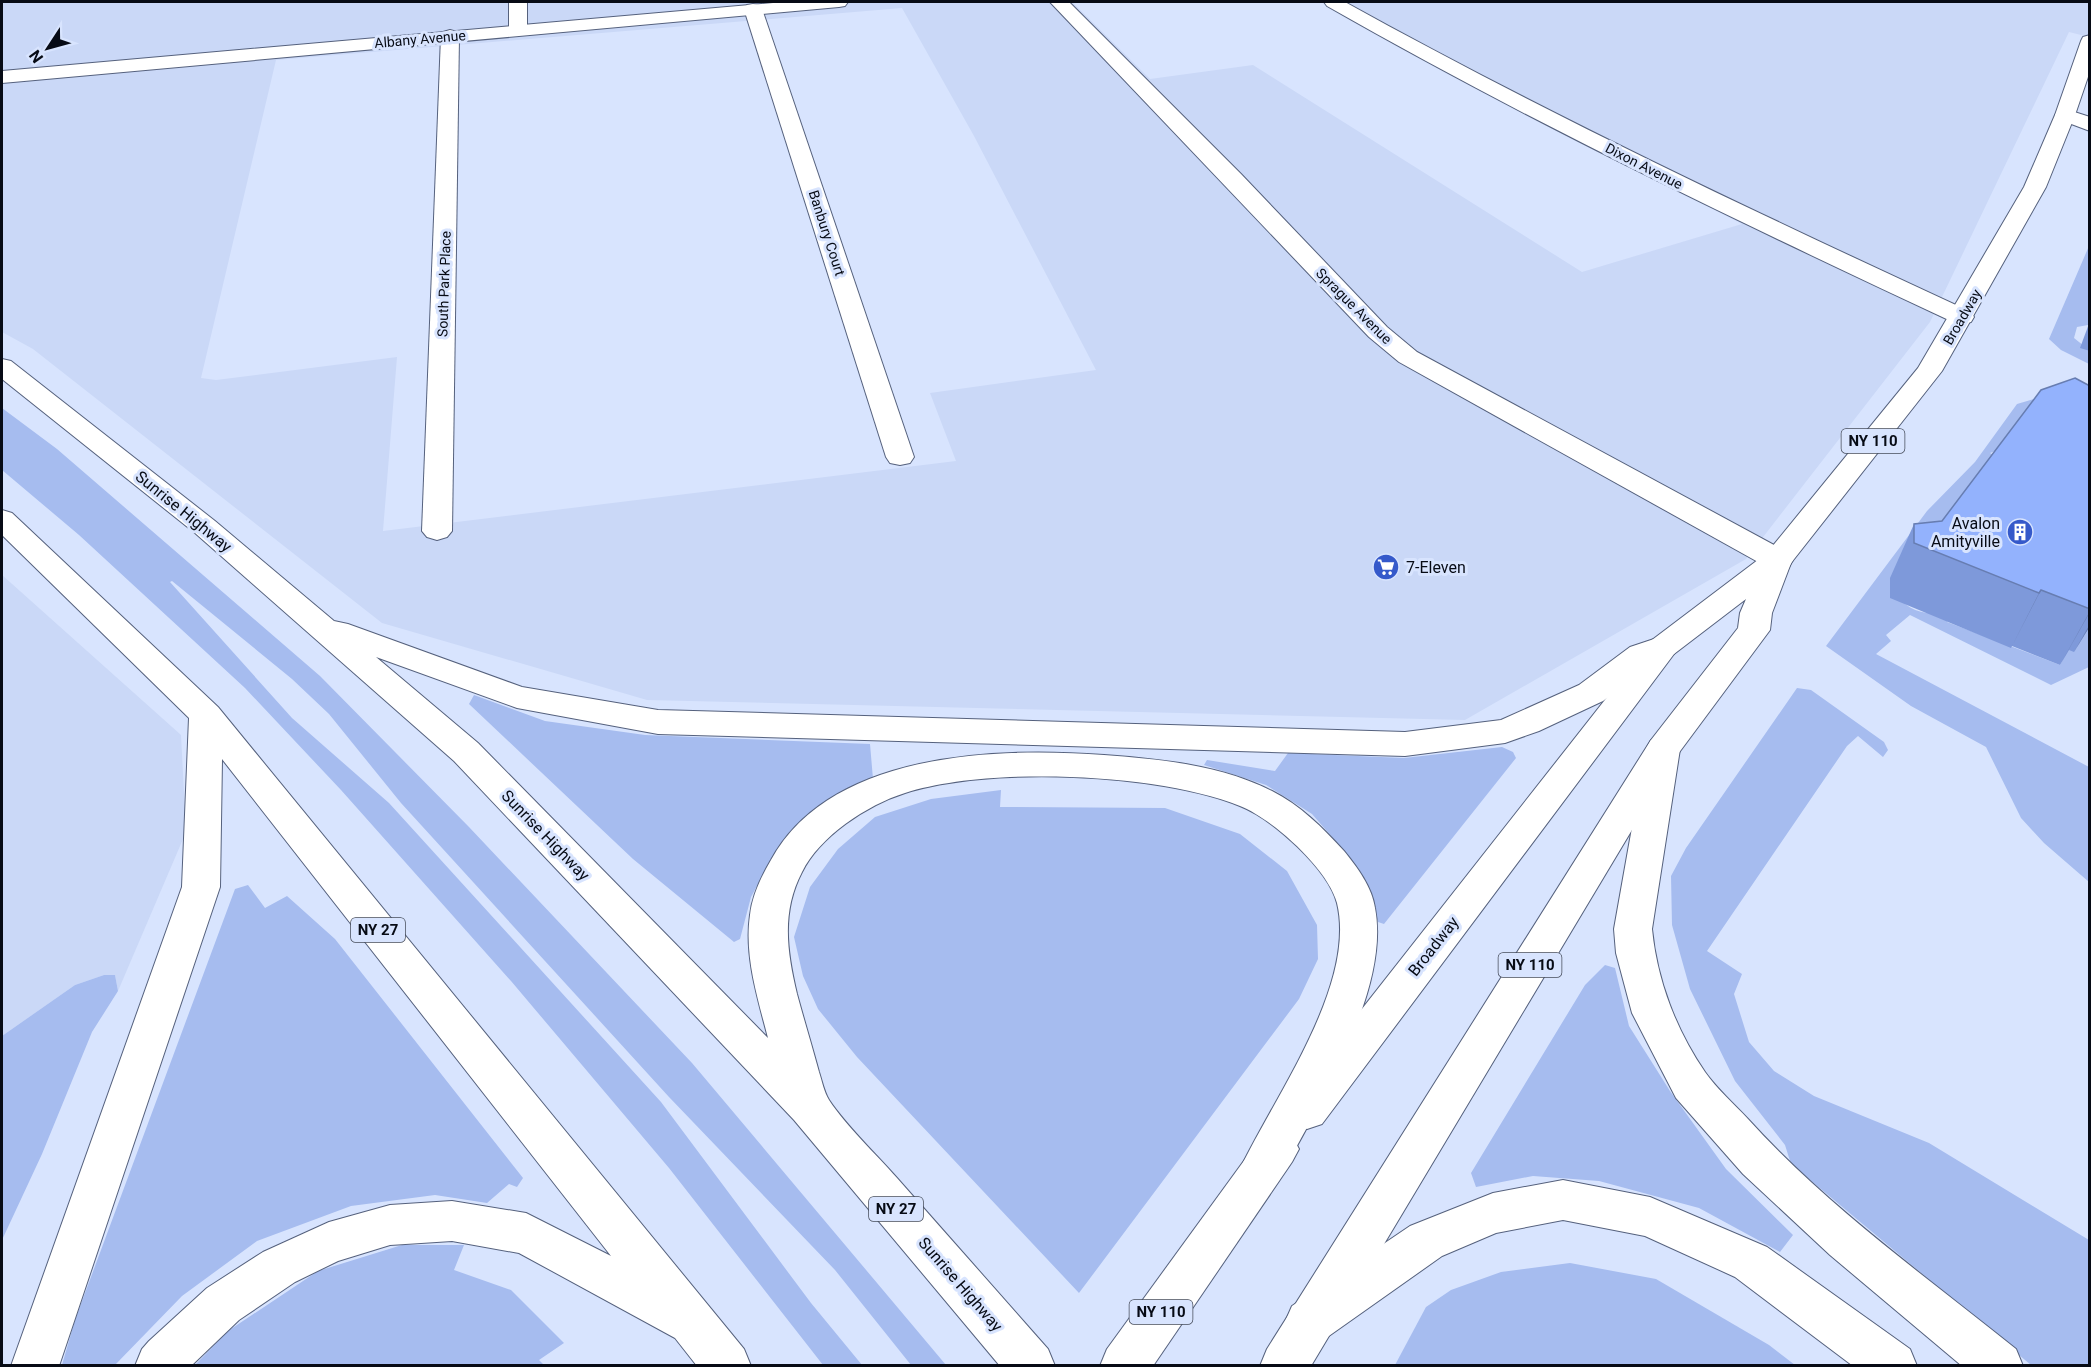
<svg xmlns="http://www.w3.org/2000/svg" width="2091" height="1367" font-family="Roboto,sans-serif">
  <rect width="100%" height="100%" fill="#d8e4fe"/>
  <g fill="#cad8f7" fill-rule="evenodd">
    <path d="M2 2H1072L1150 79 1253 65 1582 272 1742 224 1408 50 1326 2H2089V37L2069 32 1930 322 1746 559 1465 720 647 700 382 623 33 349 2 332ZM902 8 974 136 1096 370 930 393 956 461 383 531 397 357 216 380 201 378 276 60Z"/>
    <path d="M2 575 181 735 186 832 118 991 115 975H104L75 985 2 1036Z"/>
  </g>
  <g fill="#a6bcef">
    <path d="M2089 246V321L2088 325 2077 327 2074 338 2089 350V364L2061 350 2049 339Z"/>
    <path d="M2037 398 2050 430 1990 453 2032 479 1891 588C1899 600 1910 611 1927 613 1936 613 1942 610 1951 614L1947 622 2060 665 2089 609V667L2051 685 1910 615 1886 635 1891 641 1876 654 2089 767V882L2044 843 2021 818 1986 747 1911 706 1826 646 1927 511 1975 462 2017 404Z"/>
    <path d="M2 408 57 449 320 676 469 827 692 1063 946 1365H911L835 1270 669 1097 401 803 329 714 292 679 172 581 170 582 292 718 389 803 661 1102 811 1303 862 1365H823L669 1168 511 981 341 790 245 688 79 535 2 470Z"/>
    <path d="M1797 688 1811 690 1884 742 1888 750 1883 757 1858 736 1847 746 1707 951 1742 974 1734 994 1749 1042 1774 1071 1814 1096 1929 1143 2089 1240V1365H2031L1791 1164 1785 1145 1735 1081 1690 989 1672 925 1671 876 1686 848Z"/>
    <path d="M474 695 545 721 645 735 870 744 873 779 816 810 773 857 751 897 740 939 734 942 633 859 469 704Z"/>
    <path d="M1502 747 1513 752 1516 758 1384 924 1378 922 1367 888 1345 852 1312 814 1266 785 1204 765 1207 760 1275 771 1288 753 1404 758Z"/>
    <path d="M1001 790 1000 807 1165 808 1240 834 1287 871 1317 925 1318 959 1299 999 1079 1293 857 1057 818 1009 803 976 794 937 810 887 838 849 875 817 931 799Z"/>
    <path d="M248 885 265 908 287 896 335 939 523 1178 517 1187 509 1184 487 1203 435 1195 351 1206 257 1241 182 1296 115 1365H62L75 1320 235 889Z"/>
    <path d="M1605 965 1615 968 1629 1026 1670 1091 1726 1169 1793 1235 1780 1252 1699 1208 1599 1181 1533 1176 1476 1187 1471 1173 1585 985Z"/>
    <path d="M104 975H115L118 991 92 1032 42 1154 2 1240V1036L75 985Z"/>
    <path d="M402 1245H464L454 1270 511 1290 564 1343 539 1360 544 1365H195L228 1331 318 1271Z"/>
    <path d="M1570 1263 1656 1279 1769 1345 1795 1365H1395L1426 1307 1451 1290 1501 1272Z"/>
  </g>
  <g fill="none" stroke-linecap="round" stroke-linejoin="round">
    <defs>
      <g id="minor">
        <path d="M509 2H527V31L525 35H511L509 31Z"/>
        <path d="M1050 2H1069L1241 174 1387 327 1417 352 1789 553 1793 560 1789 567 1778 569 1767 567 1399 362 1369 337Z"/>
        <path d="M753 4 759 5 762 9 914 457 910 463 900 465 890 463 886 457 744 9 747 5Z"/>
        <path d="M450 30 457 32 459 36 452 531 447 537 437 540 427 537 422 531 441 36 443 32Z"/>
      </g>
      <g id="tertiary">
        <path d="M784 2H848L845 6 839 7 2 83V71Z"/>
        <path d="M2065 109 2090 117V131L2058 119 2055 115 2058 111Z"/>
      </g>
      <path id="secondary" d="M1324 2H1345C1549 115 1759 214 1971 312L1974 317 1971 322 1962 324 1953 322C1741 223 1530 122 1327 6Z"/>
      <g id="primary">
        <path d="M2090 35V71L2075 115 2046 187 1942 371 1791 563 1772 613 1770 630 1675 758 1311 1366H1260L1267 1349 1651 740 1738 628 1740 613 1746 599 1674 654 1322 1124 1307 1129 1292 1124 1286 1111 1292 1098 1652 640 1767 553 1918 368 2024 187 2055 115 2081 41 2083 37Z"/>
        <path d="M1277 1130 1292 1136 1299 1149 1292 1162 1153 1366H1100L1107 1349 1262 1136Z"/>
      </g>
      <g id="trunk">
        <path d="M2 359 11 361 215 521 334 621 348 624 522 687 658 710 1405 732 1501 720 1579 685 1630 647 1663 636 1674 640 1679 647 1674 654 1652 663 1603 701 1539 731 1505 743 1405 756 658 734 517 708 376 657 478 743 768 1038C758 999 744 956 750 915 752 896 761 877 771 860 830 752 997 747 1104 755 1159 759 1221 765 1272 791 1300 805 1323 828 1344 851 1357 867 1372 887 1375 908 1391 991 1315 1110 1277 1183L1262 1188 1247 1183 1240 1169C1274 1097 1357 985 1337 903 1328 869 1273 819 1240 806 1160 773 988 766 905 793 867 805 820 836 802 872 781 912 787 952 797 994 804 1020 812 1046 819 1072 822 1081 824 1092 829 1100 846 1126 876 1154 897 1178 947 1235 998 1292 1048 1349L1055 1366H1000L794 1120 454 761 195 533 2 379Z"/>
        <path d="M2 510 12 513 218 707 744 1349 751 1366H697L675 1338 519 1253 452 1241 390 1245 338 1261 295 1282 239 1320 191 1366H135L142 1349 149 1341 207 1288 263 1252 329 1222 390 1205 452 1201 526 1213 611 1256 222 759 220 887 59 1366H11L182 887 189 718 2 535Z"/>
        <path d="M1663 737 1675 740 1680 749 1652 929C1657 980 1676 1030 1705 1072 1717 1089 1734 1104 1748 1119 1827 1206 1925 1276 2016 1349L2023 1366H1962L1830 1255 1743 1174 1676 1098 1632 1013 1616 953 1614 929 1646 749 1651 740Z"/>
        <path d="M1563 1180 1650 1197 1767 1247 1910 1349 1917 1366H1853L1735 1277 1645 1236 1563 1220 1496 1233 1442 1256 1326 1338 1309 1344 1292 1338 1285 1322 1292 1306 1410 1226 1493 1193Z"/>
      </g>
    </defs>
    <use href="#minor" stroke="#55617d" stroke-width="2"/>
    <use href="#tertiary" stroke="#55617d" stroke-width="2"/>
    <use href="#secondary" stroke="#55617d" stroke-width="2"/>
    <use href="#primary" stroke="#55617d" stroke-width="2"/>
    <use href="#trunk" stroke="#55617d" stroke-width="2"/>
    <use href="#minor" fill="#fff" fill-rule="evenodd"/>
    <use href="#tertiary" fill="#fff" fill-rule="evenodd"/>
    <use href="#secondary" fill="#fff" fill-rule="evenodd"/>
    <use href="#primary" fill="#fff" fill-rule="evenodd"/>
    <use href="#trunk" fill="#fff" fill-rule="evenodd"/>
  </g>
  <g fill="#7e99da">
    <path d="M2090 321V351L2080 348Z"/>
    <path d="M2090 386V626L2074 652 2069 650 2060 665 2012 646 2011 648 1890 598V578L1914 524 1942 521Z"/>
  </g>
  <g fill="#677db1">
    <path d="M2041 590 2011 648 2039 593Z"/>
    <path d="M2090 611V612L2060 665Z"/>
    <path d="M2090 624V626L2074 652Z"/>
  </g>
  <path fill="#93b2fd" stroke="#677db1" stroke-width="1.5" d="M2075 378 2090 386V609L2041 590 2039 593 1914 543V524L1942 521 2041 390Z"/>
  <defs>
    <symbol id="building-disc" viewBox="-11 -11 22 22"><circle r="9.5" fill="#3559ca" stroke="#d8e4fe"/><path d="M-4-6H4V6H1V3H-1V6H-4ZM-2.5-4.3h1.7v1.8h-1.7ZM.8-4.3h1.7v1.8H.8ZM-2.5-1h1.7V.8h-1.7ZM.8-1h1.7V.8H.8Z" fill="#fff"/></symbol>
    <symbol id="supermarket-disc" viewBox="-11 -11 22 22"><circle r="9.5" fill="#3559ca" stroke="#d8e4fe"/><path d="M-6-5.5h2.5l.6 2H6L4.5 2H-2.5L-4.4-4H-6ZM-1.5 3.2a1.3 1.3 0 1 0 .1 0ZM3 3.2a1.3 1.3 0 1 0 .1 0Z" fill="#fff"/></symbol>
  </defs>
  <g fill-rule="evenodd">
    <use href="#building-disc" x="2005" y="517" width="30" height="30"/>
    <use href="#supermarket-disc" x="1371" y="552" width="30" height="30"/>
  </g>
  <g text-anchor="middle" stroke-width="6" stroke-linejoin="round" paint-order="stroke">
    <g font-size="14" fill="#070b15" stroke="#d8e4fe">
      <text transform="translate(420 39) rotate(-5)" y="5">Albany Avenue</text>
      <text transform="translate(1644 166) rotate(27)" y="5">Dixon Avenue</text>
      <text transform="translate(827 233) rotate(72)" y="5">Banbury Court</text>
      <text transform="translate(444 284) rotate(-88)" y="5">South Park Place</text>
      <text transform="translate(1354 306) rotate(45)" y="5">Sprague Avenue</text>
      <text transform="translate(1962 317) rotate(-60)" y="5">Broadway</text>
    </g>
    <g fill="#d8e4fe" stroke="#464c5b" stroke-width="1.5">
      <rect x="1841.5" y="429" width="63" height="24" rx="4.5"/>
      <rect x="351" y="918" width="54" height="24" rx="4.5"/>
      <rect x="1498.5" y="953" width="63" height="24" rx="4.5"/>
      <rect x="869" y="1197" width="54" height="24" rx="4.5"/>
      <rect x="1129.5" y="1300" width="63" height="24" rx="4.5"/>
    </g>
    <g font-size="15" font-weight="bold" fill="#070b15">
      <text x="1873" y="446">NY 110</text>
      <text x="378" y="935">NY 27</text>
      <text x="1530" y="970">NY 110</text>
      <text x="896" y="1214">NY 27</text>
      <text x="1161" y="1317">NY 110</text>
    </g>
    <g font-size="16" fill="#070b15" stroke="#d8e4fe">
      <text transform="translate(184 511) rotate(39)" y="6">Sunrise Highway</text>
      <text transform="translate(546 835) rotate(46)" y="6">Sunrise Highway</text>
      <text transform="translate(1433 946) rotate(-52)" y="6">Broadway</text>
      <text transform="translate(961 1284) rotate(49)" y="6">Sunrise Highway</text>
    </g>
    <g font-size="16" fill="#070b15" stroke="#d8e4fe" text-anchor="end">
      <text x="2000" y="529">Avalon<tspan x="2000" dy="18">Amityville</tspan></text>
      <text x="1406" y="573" text-anchor="start">7-Eleven</text>
    </g>
  </g>
  <rect width="2091" height="1367" fill="none" stroke="#070b15" stroke-width="6"/>
  <g transform="translate(48 48) rotate(234)" stroke="#d8e4fe" stroke-width="4.5" paint-order="stroke">
  <path d="M0-4.5L10 22L0 15L-10 22Z" fill="#070b15"/>
  <text y="-9" font-size="16" font-weight="bold" text-anchor="middle" fill="#070b15">N</text>
  </g>
</svg>
